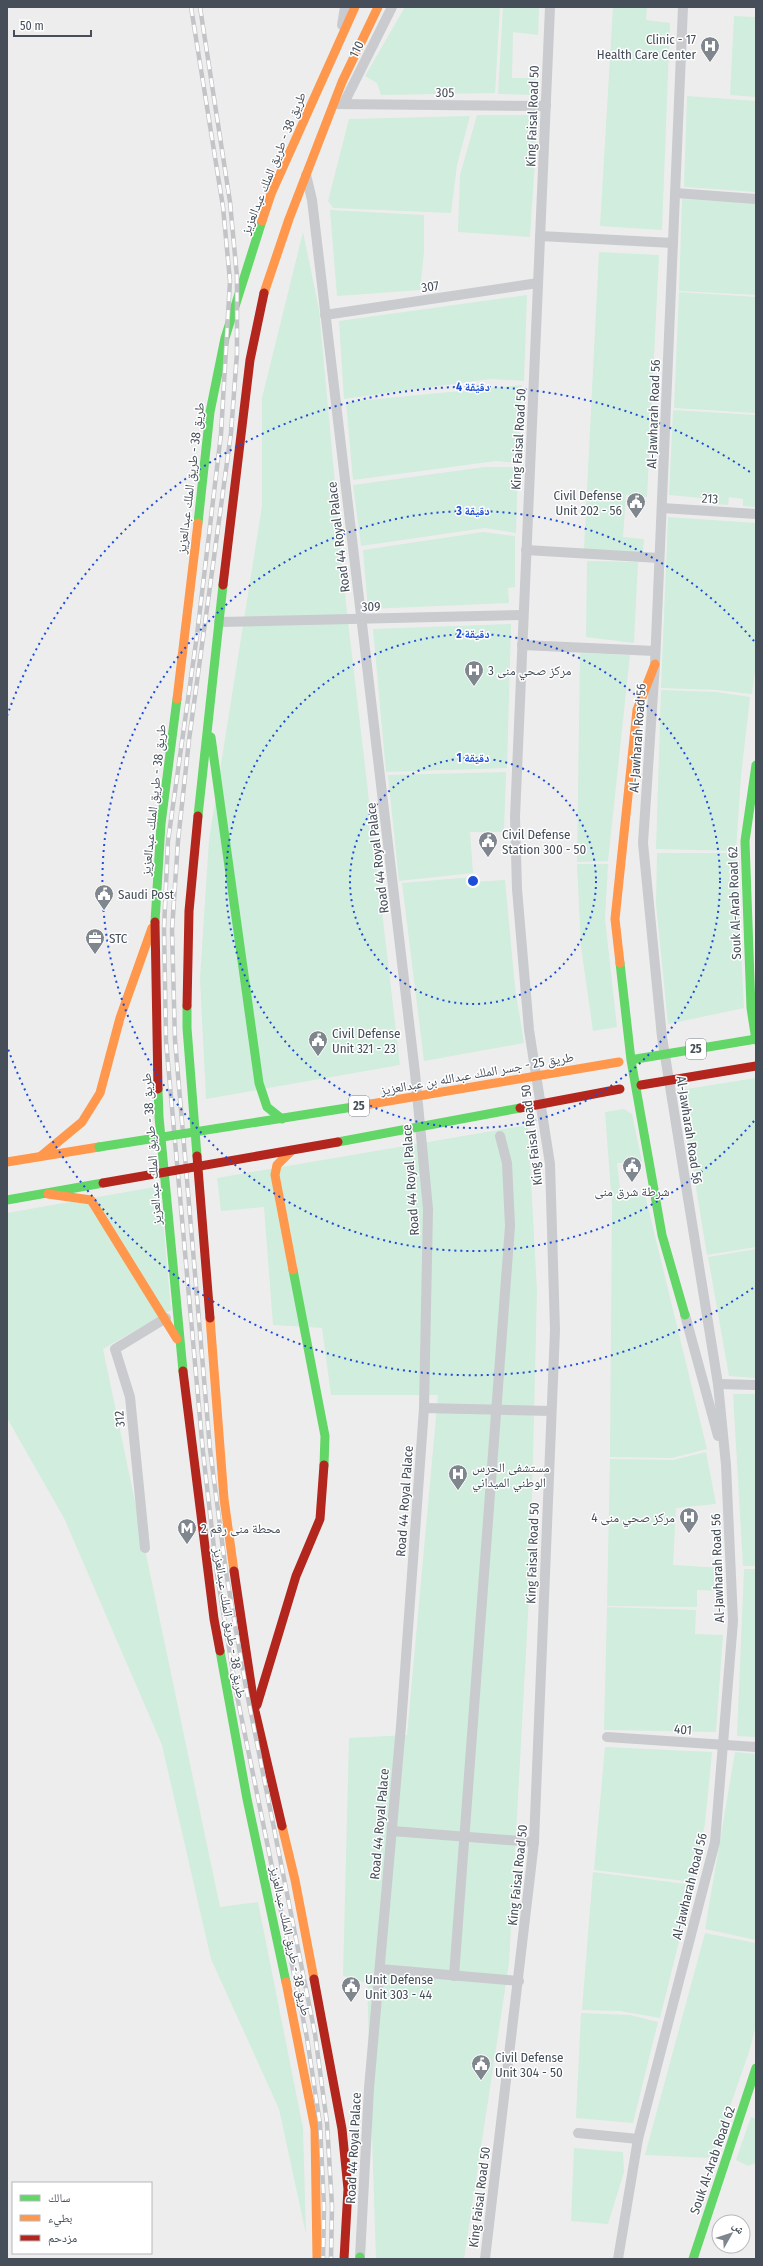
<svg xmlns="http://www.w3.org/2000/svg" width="763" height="2266" font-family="'Fira Sans Condensed','Noto Naskh Arabic',sans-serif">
  <rect width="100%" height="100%" fill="#eeeded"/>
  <g fill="#d1eddd">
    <path d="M405 7H500L495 93 381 95 377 83 365 76Z"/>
    <path d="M503 7H539L538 35 513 32 512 78H536V95L498 94Z"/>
    <path d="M613 7H647L646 20 670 23 662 230 600 226Z"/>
    <path d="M734 16 756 17V97L730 95Z"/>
    <path d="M687 96 756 101V192L684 187Z"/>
    <path d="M477 115H538L530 237 458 232 460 175Z"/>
    <path d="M470 116 457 165 451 213 333 208 328 201 349 119Z"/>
    <path d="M682 199 756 203V295L679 291Z"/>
    <path d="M330 210 424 215V252L420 290 337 296Z"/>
    <path d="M303 232 319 309 346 604 400 1065 206 1099 200 978 209 840 262 506V398Z"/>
    <path d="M599 252 659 255 647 497 626 495 623 537 644 539 643 554 584 549Z"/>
    <path d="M679 292 756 297V413L674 408Z"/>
    <path d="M527 295 524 381 490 379 344 399 339 321Z"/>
    <path d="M522 385 518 463 496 461 353 480 346 402Z"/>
    <path d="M673 410 756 415V507L743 506V499L729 497 728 505 712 504V499L669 495Z"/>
    <path d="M485 467H518L516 533 485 528 361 546 353 485Z"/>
    <path d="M668 517 756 523V664L752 694 717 690 661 688Z"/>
    <path d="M483 532 515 536V587L508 588 509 603 368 609 363 550Z"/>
    <path d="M587 561 638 562 634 643 586 637Z"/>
    <path d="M511 624 507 768 386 772 373 629Z"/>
    <path d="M580 653 630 655 608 861 577 862Z"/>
    <path d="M661 690 716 692 750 697 741 776 736 851 656 849Z"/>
    <path d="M506 772 504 832H470L473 873 399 881 388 775Z"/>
    <path d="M657 853H736L744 1008 668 1024 656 904Z"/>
    <path d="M577 864H608L605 919 617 1027 593 1031 581 947Z"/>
    <path d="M473 877V882L505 880 515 987 524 1043 424 1061 402 883Z"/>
    <path d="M756 1078V1247L707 1255 680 1090Z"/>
    <path d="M624 1109 632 1114 642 1162 617 1163 621 1196 645 1195 707 1449 672 1458 610 1457 612 1205 605 1112Z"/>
    <path d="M528 1125 537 1291 530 1578 509 1963 464 2259H376L367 1983 343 1976 349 1738 407 1735 438 1395H331L322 1328 273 1325 264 1207 221 1211 217 1178Z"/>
    <path d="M160 1186 171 1310 103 1349 220 1907 258 1902 303 2128 306 2234 279 2109 211 1959 162 1745 64 1518 7 1418V1213Z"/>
    <path d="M756 1249V1378L729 1376 708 1257Z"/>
    <path d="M733 1394H756V1566H743Z"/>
    <path d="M706 1452 716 1504 676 1508 673 1565 722 1568 721 1591 697 1590V1607L607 1606 610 1459 673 1460Z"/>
    <path d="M744 1569H756V1737L737 1736Z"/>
    <path d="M607 1607 696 1610 695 1634 723 1635 716 1732 604 1730Z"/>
    <path d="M605 1747 712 1752 705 1824 693 1882 594 1870Z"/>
    <path d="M735 1752 756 1754V1940L705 1929Z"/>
    <path d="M593 1872 693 1885 660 2018 620 2011 582 2010Z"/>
    <path d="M705 1933 756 1943V2025L749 2052 712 2158 645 2155Z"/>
    <path d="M581 2013 630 2015 658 2022 633 2123 576 2118Z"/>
    <path d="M751 2117 756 2119V2163L748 2166 736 2160Z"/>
    <path d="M574 2148 623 2152 624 2172 608 2224 571 2221Z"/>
  </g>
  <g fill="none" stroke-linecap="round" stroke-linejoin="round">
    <g stroke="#c9cbce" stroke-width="10">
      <path d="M342 25 345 7"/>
      <path d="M344 103 392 7"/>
      <path d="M335 104 546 106"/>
      <path d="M306 175 312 200 415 1073 428 1209 424 1408 401 1726 369 2088 360 2257"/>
      <path d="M675 193 756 199"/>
      <path d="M540 236 673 243"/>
      <path d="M325 315 538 283"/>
      <path d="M662 508 756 514"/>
      <path d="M526 550 659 558"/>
      <path d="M219 622 523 615"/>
      <path d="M522 645 655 651"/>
      <path d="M685 1315 718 1436"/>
      <path d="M718 1384 756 1385"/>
      <path d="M424 1408 551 1411"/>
      <path d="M145 1548 130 1397 115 1349 166 1318"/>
      <path d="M607 1737 756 1747"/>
      <path d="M392 1831 534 1842"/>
      <path d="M380 1969 519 1981"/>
      <path d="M454 1976 510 1226 507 1163 500 1136"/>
      <path d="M578 2133 638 2139"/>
      <path d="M485 2259 534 1842 555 1330 550 1164 529 1030 517 889 515 817 550 7"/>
      <path d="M618 2259 638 2139 715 1842 733 1621 726 1465 718 1384 662 1037 643 843 655 664 683 7"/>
    </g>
    <g stroke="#63d668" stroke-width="9">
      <path d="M198 523 210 412 225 338 262 221"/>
      <path d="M211 737 259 1083 267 1107 282 1119"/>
      <path d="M756 765 745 841 751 1008 756 1040"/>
      <path d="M198 816 223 585"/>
      <path d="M155 922 161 824 177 699"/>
      <path d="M620 963 631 1060 662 1235 685 1315"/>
      <path d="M187 1006V1028L197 1156"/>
      <path d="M158 1089 159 1117 183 1371"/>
      <path d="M7 1200 103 1183"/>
      <path d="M293 1270 325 1436 324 1465"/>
      <path d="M220 1651 247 1799 286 1982"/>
      <path d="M360 2257V2259"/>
      <path d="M693 2259 756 2068"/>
    </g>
    <g stroke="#ff974d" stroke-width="9">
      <path d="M262 221 271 194 355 7"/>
      <path d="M264 293 289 219 342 82 378 7"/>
      <path d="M177 699 198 523"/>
      <path d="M620 963 615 919 637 710 655 664"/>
      <path d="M291 1151 277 1165 275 1175 293 1270"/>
      <path d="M41 1156 82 1122 100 1093 120 1018 152 928"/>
      <path d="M7 1162 99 1147"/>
      <path d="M48 1194 91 1200 177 1339"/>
      <path d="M210 1318 224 1499 234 1571"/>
      <path d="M282 1826 295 1880 314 1979"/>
      <path d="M286 1982 315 2129 317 2259"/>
    </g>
    <g stroke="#b3261e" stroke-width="9">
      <path d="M223 585 250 360 264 293"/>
      <path d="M155 922 158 1089"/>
      <path d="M187 1006 189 911 198 816"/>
      <path d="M197 1156 210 1318"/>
      <path d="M183 1371 214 1619 220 1651"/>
      <path d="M234 1571 255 1711 282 1826"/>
      <path d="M257 1705 296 1576 320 1519 324 1465"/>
      <path d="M314 1979 342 2129 348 2189 344 2259"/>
    </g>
    <defs>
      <g id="rail">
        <path d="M191 7 223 207 230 281 221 434 197 635 168 841 164 928 166 1041 203 1452 217 1574 236 1691 307 2038 320 2124 324 2207 323 2259"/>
        <path d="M200 7 230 202 237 277V353L231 433 189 740 178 841 172 930 175 1040 210 1449 226 1572 246 1688 315 2034 327 2123 332 2206 331 2259"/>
      </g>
    </defs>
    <use href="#rail" stroke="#c3c4c7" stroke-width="4.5"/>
    <use href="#rail" stroke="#fff" stroke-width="3" stroke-dasharray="9" stroke-linecap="butt"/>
    <g stroke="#63d668" stroke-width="9">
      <path d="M636 1059 756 1039"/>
      <path d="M338 1142 520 1108"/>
      <path d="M99 1147 353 1107"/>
    </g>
    <path stroke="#ff974d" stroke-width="9" d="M353 1107 619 1062"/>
    <g stroke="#b3261e" stroke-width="9">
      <path d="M641 1085 756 1066"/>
      <path d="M520 1108 620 1089"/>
      <path d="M103 1183 338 1142"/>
    </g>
  </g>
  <g fill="none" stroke="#1d4ed8" stroke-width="2" stroke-dasharray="2 4">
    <circle cx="473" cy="881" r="123"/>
    <circle cx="473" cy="881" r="247"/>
    <path d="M754 1121A370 370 0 1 1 754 641"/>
    <path d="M753 1288A494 494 0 0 1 7 1046M7 716A494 494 0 0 1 753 474"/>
  </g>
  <defs>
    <symbol id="hospital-pin" viewBox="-11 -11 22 30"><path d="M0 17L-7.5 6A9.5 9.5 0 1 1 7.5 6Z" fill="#80868d" stroke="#fff"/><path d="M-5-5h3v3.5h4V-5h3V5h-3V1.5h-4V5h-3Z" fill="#fff"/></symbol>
    <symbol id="civic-pin" viewBox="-11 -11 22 30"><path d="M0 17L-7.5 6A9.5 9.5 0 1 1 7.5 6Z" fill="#80868d" stroke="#fff"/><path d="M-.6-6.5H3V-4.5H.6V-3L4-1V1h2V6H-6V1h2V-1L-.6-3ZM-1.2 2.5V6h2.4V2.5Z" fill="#fff"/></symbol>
    <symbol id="office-pin" viewBox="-11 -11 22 30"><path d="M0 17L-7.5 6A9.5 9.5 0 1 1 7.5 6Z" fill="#80868d" stroke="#fff"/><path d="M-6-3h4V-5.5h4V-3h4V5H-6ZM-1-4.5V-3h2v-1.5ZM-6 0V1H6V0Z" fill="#fff"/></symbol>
    <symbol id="metro-pin" viewBox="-11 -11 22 30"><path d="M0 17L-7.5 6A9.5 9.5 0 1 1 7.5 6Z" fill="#80868d" stroke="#fff"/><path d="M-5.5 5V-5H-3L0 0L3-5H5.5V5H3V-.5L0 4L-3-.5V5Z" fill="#fff"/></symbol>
  </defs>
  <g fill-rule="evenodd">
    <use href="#hospital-pin" x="699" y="35" width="22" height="30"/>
    <use href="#civic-pin" x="625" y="491" width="22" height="30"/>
    <use href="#hospital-pin" x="463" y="659" width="22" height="30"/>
    <use href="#civic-pin" x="477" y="830" width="22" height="30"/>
    <use href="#civic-pin" x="93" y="883" width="22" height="30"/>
    <use href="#office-pin" x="84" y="927" width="22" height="30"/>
    <use href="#civic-pin" x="307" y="1029" width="22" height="30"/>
    <use href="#civic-pin" x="621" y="1155" width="22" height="30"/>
    <use href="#hospital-pin" x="447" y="1463" width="22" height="30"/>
    <use href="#hospital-pin" x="678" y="1506" width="22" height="30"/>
    <use href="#metro-pin" x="176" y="1517" width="22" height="30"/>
    <use href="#civic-pin" x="340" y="1975" width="22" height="30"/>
    <use href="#civic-pin" x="470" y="2053" width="22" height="30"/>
  </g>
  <g text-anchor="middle" stroke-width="3" stroke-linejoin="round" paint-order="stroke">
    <g fill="#fff" stroke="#7d838b" stroke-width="1">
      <rect x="686" y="1039" width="20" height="20" rx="3"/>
      <rect x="349" y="1096" width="20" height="20" rx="3"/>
    </g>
    <g font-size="12" font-weight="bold" fill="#454e59">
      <text x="696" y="1053">25</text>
      <text x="359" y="1110">25</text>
    </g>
    <g font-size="13" fill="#454e59" stroke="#fff" text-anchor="start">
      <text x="696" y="44" text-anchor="end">Clinic - 17<tspan x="696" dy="15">Health Care Center</tspan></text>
      <text x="622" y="500" text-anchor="end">Civil Defense<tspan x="622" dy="15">Unit 202 - 56</tspan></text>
      <text x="488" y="675">مركز صحي منى 3</text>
      <text x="502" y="839">Civil Defense<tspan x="502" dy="15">Station 300 - 50</tspan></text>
      <text x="118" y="899">Saudi Post</text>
      <text x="109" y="943">STC</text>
      <text x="332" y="1038">Civil Defense<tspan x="332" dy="15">Unit 321 - 23</tspan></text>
      <text x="632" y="1196" text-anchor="middle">شرطة شرق منى</text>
      <text x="472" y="1472">مستشفى الحرس<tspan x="472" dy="15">الوطني الميداني</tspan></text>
      <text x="675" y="1522" text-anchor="end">مركز صحي منى 4</text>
      <text x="201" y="1533">محطة منى رقم 2</text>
      <text x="365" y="1984">Unit Defense<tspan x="365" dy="15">Unit 303 - 44</tspan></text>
      <text x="495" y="2062">Civil Defense<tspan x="495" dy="15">Unit 304 - 50</tspan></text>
    </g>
    <g font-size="13" fill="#454e59" stroke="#fff">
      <text transform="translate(356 49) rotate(-64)" y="5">110</text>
      <text transform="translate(445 92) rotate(1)" y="5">305</text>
      <text transform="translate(532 116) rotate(-88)" y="5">King Faisal Road 50</text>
      <text transform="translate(273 163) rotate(-68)" y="5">طريق 38 - طريق الملك عبدالعزيز</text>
      <text transform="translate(430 286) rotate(-8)" y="5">307</text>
      <text transform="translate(653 414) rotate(-88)" y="5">Al-Jawharah Road 56</text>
      <text transform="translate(518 439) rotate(-87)" y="5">King Faisal Road 50</text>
      <text transform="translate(190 478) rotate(-83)" y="5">طريق 38 - طريق الملك عبدالعزيز</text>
      <text transform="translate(710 498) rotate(4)" y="5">213</text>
      <text transform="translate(338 537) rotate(-97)" y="5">Road 44 Royal Palace</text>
      <text transform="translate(371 606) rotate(-1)" y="5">309</text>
      <text transform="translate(637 738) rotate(-86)" y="5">Al-Jawharah Road 56</text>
      <text transform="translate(153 800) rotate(-84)" y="5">طريق 38 - طريق الملك عبدالعزيز</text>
      <text transform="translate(377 858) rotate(-97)" y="5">Road 44 Royal Palace</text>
      <text transform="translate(734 903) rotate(-92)" y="5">Souk Al-Arab Road 62</text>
      <text transform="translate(477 1073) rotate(-10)" y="5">طريق 25 - جسر الملك عبدالله بن عبدالعزيز</text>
      <text transform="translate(690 1130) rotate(81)" y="5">Al-Jawharah Road 56</text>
      <text transform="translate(531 1135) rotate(-97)" y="5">King Faisal Road 50</text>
      <text transform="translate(151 1149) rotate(-94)" y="5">طريق 38 - طريق الملك عبدالعزيز</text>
      <text transform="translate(410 1180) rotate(-94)" y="5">Road 44 Royal Palace</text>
      <text transform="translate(119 1419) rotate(-95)" y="5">312</text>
      <text transform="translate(404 1501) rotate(-86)" y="5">Road 44 Royal Palace</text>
      <text transform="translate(532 1553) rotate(-88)" y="5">King Faisal Road 50</text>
      <text transform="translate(717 1568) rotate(-92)" y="5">Al-Jawharah Road 56</text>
      <text transform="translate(230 1623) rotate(81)" y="5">طريق 38 - طريق الملك عبدالعزيز</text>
      <text transform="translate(683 1729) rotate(4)" y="5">401</text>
      <text transform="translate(379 1824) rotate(-85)" y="5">Road 44 Royal Palace</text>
      <text transform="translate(517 1875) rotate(-84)" y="5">King Faisal Road 50</text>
      <text transform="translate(689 1886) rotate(-76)" y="5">Al-Jawharah Road 56</text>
      <text transform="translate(291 1941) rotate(78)" y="5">طريق 38 - طريق الملك عبدالعزيز</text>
      <text transform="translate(353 2148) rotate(-87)" y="5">Road 44 Royal Palace</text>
      <text transform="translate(712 2160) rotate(-71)" y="5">Souk Al-Arab Road 62</text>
      <text transform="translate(479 2197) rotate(-83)" y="5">King Faisal Road 50</text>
    </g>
  </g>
  <circle cx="473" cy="881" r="6" fill="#1d4ed8" stroke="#fff" stroke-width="2"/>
  <g font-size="12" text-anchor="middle" font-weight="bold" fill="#1d4ed8" stroke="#fff" stroke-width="3" stroke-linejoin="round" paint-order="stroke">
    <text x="473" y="391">4 دقيقة</text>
    <text x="473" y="515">3 دقيقة</text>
    <text x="473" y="638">2 دقيقة</text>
    <text x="473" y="762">1 دقيقة</text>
  </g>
  <rect width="763" height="2266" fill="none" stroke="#454e59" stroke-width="16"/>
  <rect x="12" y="2182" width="140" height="72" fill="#ffffff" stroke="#b5b8bd"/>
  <rect x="20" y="2195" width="20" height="6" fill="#63d668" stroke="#b5b8bd"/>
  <text x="48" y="2202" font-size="12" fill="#454e59">سالك</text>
  <rect x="20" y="2215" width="20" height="6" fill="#ff974d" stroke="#b5b8bd"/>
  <text x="48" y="2222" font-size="12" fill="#454e59">بطيء</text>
  <rect x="20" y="2235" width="20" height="6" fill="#b3261e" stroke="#b5b8bd"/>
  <text x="48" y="2242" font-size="12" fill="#454e59">مزدحم</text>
  <g transform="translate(731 2234) rotate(51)"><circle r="19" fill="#ffffff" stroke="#b5b8bd"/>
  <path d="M0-3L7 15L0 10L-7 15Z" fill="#80868d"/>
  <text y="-6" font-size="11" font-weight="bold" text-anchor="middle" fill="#454e59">ش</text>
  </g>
  <path d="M14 30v6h77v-6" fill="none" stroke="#454e59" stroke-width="2"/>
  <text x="20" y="30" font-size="12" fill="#454e59" stroke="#ffffff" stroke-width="3" paint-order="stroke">50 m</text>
</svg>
